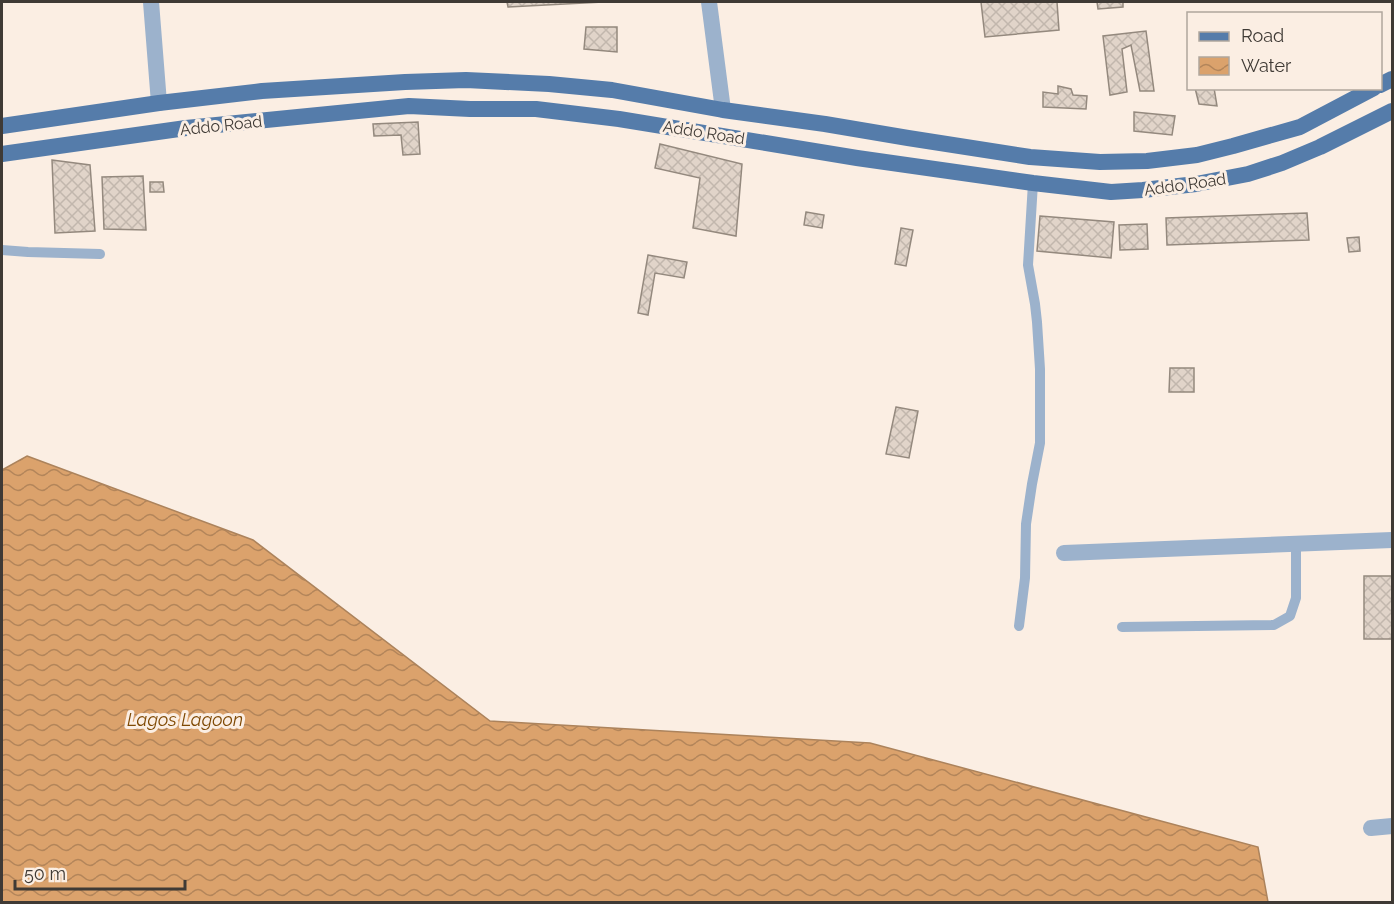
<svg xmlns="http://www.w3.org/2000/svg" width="1394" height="904" font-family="Raleway,sans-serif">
  <defs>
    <pattern id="water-waves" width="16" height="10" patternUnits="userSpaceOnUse" patternTransform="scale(1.5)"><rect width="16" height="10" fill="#dba26c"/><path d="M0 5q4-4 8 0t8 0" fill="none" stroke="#b3855a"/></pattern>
    <pattern id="building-cross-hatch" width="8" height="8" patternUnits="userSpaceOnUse" patternTransform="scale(1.5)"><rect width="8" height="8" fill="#e1d4c9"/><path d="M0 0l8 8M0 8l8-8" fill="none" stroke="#c2b7ad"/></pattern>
  </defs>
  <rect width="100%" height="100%" fill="#fbeee3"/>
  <path fill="url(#water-waves)" stroke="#ac835c" stroke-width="1.5" d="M27 456 253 540 490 721 870 743 1258 847 1268 902H2V470Z"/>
  <g fill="url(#building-cross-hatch)" stroke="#94897e" stroke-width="1.5">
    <path d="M507 2H603L508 7Z"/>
    <path d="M981 2H1057L1059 30 985 37Z"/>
    <path d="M1097 2H1123V7L1098 9Z"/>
    <path d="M586 27H617V52L584 49Z"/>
    <path d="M1146 31 1154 91H1140L1131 45 1122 49 1127 92 1110 95 1103 36Z"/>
    <path d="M1058 86 1071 89 1073 95 1087 96 1086 109 1043 107V92L1058 94Z"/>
    <path d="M1195 88H1214L1217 106 1199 104Z"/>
    <path d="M1134 112 1175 116 1172 135 1134 131Z"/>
    <path d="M418 122 420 154 403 155 401 135 374 136 373 124Z"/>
    <path d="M660 144 742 164 736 236 693 228 700 178 655 168Z"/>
    <path d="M52 160 90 165 95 231 55 233Z"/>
    <path d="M143 176 146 230 104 229 102 177Z"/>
    <path d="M150 182H163L164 192H150Z"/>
    <path d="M806 212 824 215 822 228 804 225Z"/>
    <path d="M1307 213 1309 240 1167 245 1166 218Z"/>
    <path d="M1040 216 1114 222 1111 258 1037 251Z"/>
    <path d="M1147 224 1148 249 1120 250 1119 225Z"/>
    <path d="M901 228 913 230 906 266 895 264Z"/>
    <path d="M1359 237 1360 251 1349 252 1347 238Z"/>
    <path d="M648 255 687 262 684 278 655 273 648 315 638 313Z"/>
    <path d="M1170 368H1194V392H1169Z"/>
    <path d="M896 407 918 411 909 458 886 454Z"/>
    <rect x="1364" y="576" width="28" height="63"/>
  </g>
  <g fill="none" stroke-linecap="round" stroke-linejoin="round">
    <g stroke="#9cb2cc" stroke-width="10">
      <path d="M2 250 28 252 100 254"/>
      <path d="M1019 626 1025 578 1026 524 1032 484 1040 443V369L1037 322 1035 304 1028 265 1033 183"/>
      <path d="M1122 627 1274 625 1290 616 1296 598V544"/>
    </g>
    <g stroke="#9cb2cc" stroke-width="16">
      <path d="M151 2 159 103"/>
      <path d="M709 2 723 110"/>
      <path d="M1064 553 1392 540"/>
      <path d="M1371 828 1392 826"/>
    </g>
    <g stroke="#557caa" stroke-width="16">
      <path d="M1380 85 1392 79"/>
      <path d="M2 126 159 103 262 91 405 82 466 80 549 84 612 90 723 110 825 124 908 138 1030 157 1100 162 1147 161 1197 155 1233 146 1300 127 1374 88"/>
      <path d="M2 154 186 128 409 106 470 109H536L619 119 857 158 1033 183 1111 192 1143 190 1196 184 1248 174 1282 163 1320 147 1392 111"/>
    </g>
  </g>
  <g text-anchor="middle" stroke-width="6" stroke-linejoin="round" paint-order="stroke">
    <g font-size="16" fill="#3f3a35" stroke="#fbeee3">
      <text transform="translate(221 125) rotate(-6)" y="6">Addo Road</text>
      <text transform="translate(704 132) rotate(9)" y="6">Addo Road</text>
      <text transform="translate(1185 184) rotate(-8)" y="6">Addo Road</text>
    </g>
    <g font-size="18" font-style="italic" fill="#7f4903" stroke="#fbeee3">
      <text x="185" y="726">Lagos Lagoon</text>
    </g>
  </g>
  <rect width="1394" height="904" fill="none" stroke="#3f3a35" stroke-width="6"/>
  <rect x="1187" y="12" width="195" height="78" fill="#fbeee3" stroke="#b0a69d" stroke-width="1.5"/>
  <rect x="1199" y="32" width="30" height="9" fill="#557caa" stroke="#b0a69d" stroke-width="1.5"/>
  <text x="1241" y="42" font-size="18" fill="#3f3a35">Road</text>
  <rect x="1199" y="57" width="30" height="18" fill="url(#water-waves)" stroke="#b0a69d" stroke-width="1.5"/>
  <text x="1241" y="72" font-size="18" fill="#3f3a35">Water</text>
  <path d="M15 880v9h170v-9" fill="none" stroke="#3f3a35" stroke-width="3"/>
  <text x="24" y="880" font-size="18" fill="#3f3a35" stroke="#fbeee3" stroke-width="4.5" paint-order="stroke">50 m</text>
</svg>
